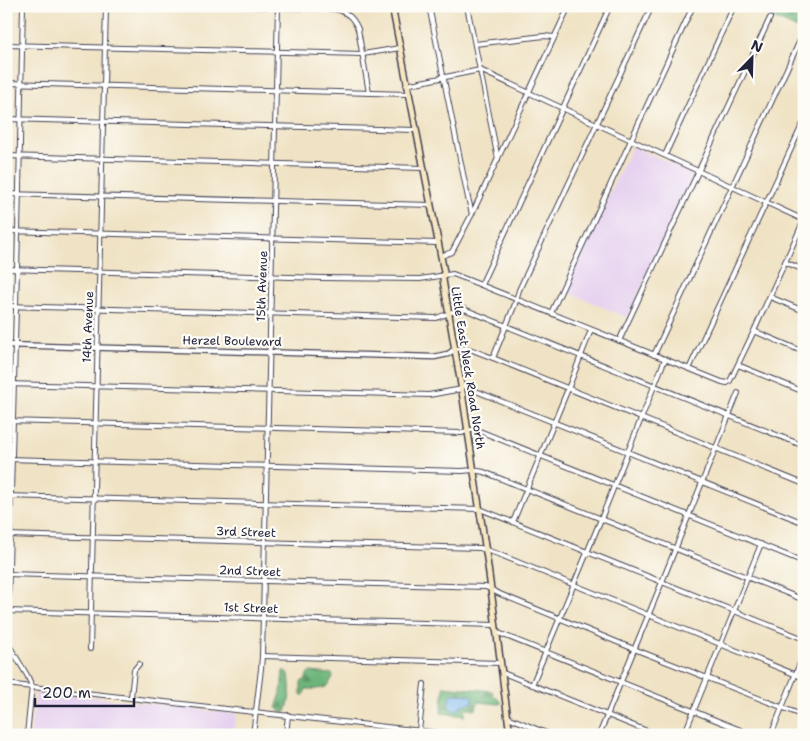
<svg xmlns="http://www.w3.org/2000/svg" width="810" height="741" font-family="'Shantell Sans',sans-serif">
  <defs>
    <pattern id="forest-firs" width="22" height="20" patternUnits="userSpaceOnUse" patternTransform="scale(1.25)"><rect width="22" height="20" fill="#6eb57a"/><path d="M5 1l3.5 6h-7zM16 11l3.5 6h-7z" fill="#5a9365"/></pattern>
  </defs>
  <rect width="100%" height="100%" fill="#fdfcf7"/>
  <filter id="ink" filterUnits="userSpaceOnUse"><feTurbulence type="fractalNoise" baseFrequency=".02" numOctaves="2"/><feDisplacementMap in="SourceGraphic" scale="10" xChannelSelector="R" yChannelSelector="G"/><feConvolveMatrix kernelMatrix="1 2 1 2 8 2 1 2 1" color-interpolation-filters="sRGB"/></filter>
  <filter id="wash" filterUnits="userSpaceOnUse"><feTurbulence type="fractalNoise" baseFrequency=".0096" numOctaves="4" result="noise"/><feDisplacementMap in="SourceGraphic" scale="20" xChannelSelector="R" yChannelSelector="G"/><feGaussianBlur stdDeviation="1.12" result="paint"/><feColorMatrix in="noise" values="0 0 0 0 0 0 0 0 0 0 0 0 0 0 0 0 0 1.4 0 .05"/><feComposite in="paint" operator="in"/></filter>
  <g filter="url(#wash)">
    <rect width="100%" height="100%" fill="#f0e3c5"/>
    <g fill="#e6d2f0">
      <path d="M632 146 694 174 627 318 564 290Z"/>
      <path d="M36 690 237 714 234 735H30Z"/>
    </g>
    <g fill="url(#forest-firs)" stroke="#486c5a">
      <path d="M747 6H777L804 18V32Z"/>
      <path d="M283 671H285L289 674C291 689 291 697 286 712H281L276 708 281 693Z"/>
      <path d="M310 672 332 674 333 677C331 680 330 683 328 685 324 690 312 689 306 689L303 696 301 694V682L306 679 307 674Z"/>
      <path d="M444 686 492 691 494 695 502 703 498 704 478 702 476 710 465 709V716L441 713Z"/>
    </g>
    <path fill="#7fb9f0" stroke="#506e96" d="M453 694 470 695 473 698 472 703 461 705 458 710H453L449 706 450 697Z"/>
  </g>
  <g filter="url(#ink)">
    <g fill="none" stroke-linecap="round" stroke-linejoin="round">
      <defs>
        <g id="minor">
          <path d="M23 6 18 232 7 642 27 675 32 686 27 735"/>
          <path d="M244 6 334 9C346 11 353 17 358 29L369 93"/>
          <path d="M429 6 468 198 472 214"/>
          <path d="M467 6 498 159"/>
          <path d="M475 44 544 36 554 37"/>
          <path d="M6 45 363 54 400 48"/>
          <path d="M6 83 408 94"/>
          <path d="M406 85 480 70 804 220"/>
          <path d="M6 119 415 130"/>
          <path d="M665 155 734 6"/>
          <path d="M6 156 423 168"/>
          <path d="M6 194 431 205"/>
          <path d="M6 231 438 243"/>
          <path d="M441 256 452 252 472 214 569 6"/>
          <path d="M785 262 804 270"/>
          <path d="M6 269 323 278 420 279 453 274 481 285 722 382 727 383 730 381 754 331 804 220"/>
          <path d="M481 285 610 6"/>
          <path d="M770 297 804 311"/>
          <path d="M6 306 436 318C446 315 454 310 464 309L804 446"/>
          <path d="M551 313 693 6"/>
          <path d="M754 331 804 352"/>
          <path d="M619 341 770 18"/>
          <path d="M455 349 467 348 493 358 804 484"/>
          <path d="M654 355 803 34"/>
          <path d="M493 358 515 304 519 290 652 6"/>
          <path d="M738 365 804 392"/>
          <path d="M689 369 804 121"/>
          <path d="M6 384 394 394 429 395 462 389"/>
          <path d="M461 385 804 523"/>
          <path d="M6 421 462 433 468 430H477L804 562"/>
          <path d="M6 459 462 471 473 470 484 472 804 600"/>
          <path d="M6 496 480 509 804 639"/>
          <path d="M513 522 568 389 591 330"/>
          <path d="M6 535 480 548 498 554 804 678"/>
          <path d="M6 574 486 587 500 594 634 649 804 716"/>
          <path d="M6 611 495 625"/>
          <path d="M496 632 753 735"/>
          <path d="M90 649 106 6"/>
          <path d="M262 656 501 663"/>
          <path d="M503 673 657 735"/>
          <path d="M6 684 457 735"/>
          <path d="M532 685 601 519 665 359"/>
          <path d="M131 697 134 670 139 664"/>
          <path d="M508 717 551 735"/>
          <path d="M419 731 424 684"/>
          <path d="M253 735 261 669 262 656 278 7"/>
          <path d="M286 735 288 715"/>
          <path d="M599 735 662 582 738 393"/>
          <path d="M684 735 761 544"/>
          <path d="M771 735 804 653"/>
        </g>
        <path id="tertiary" d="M6 345 434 357 448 354 455 349"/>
        <path id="secondary" d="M392 6 444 272 443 280 461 385 487 559 510 735"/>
        <path id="motorway" d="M794 6 804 11"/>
      </defs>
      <use href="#minor" stroke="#413f50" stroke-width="6"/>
      <use href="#tertiary" stroke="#413f50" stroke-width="7"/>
      <use href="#secondary" stroke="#413f50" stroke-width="8"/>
      <use href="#motorway" stroke="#413f50" stroke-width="9"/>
      <use href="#minor" stroke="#fff" stroke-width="4"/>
      <use href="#tertiary" stroke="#fff" stroke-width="4.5"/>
      <use href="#secondary" stroke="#f7e8c3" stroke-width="5"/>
      <use href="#motorway" stroke="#ebc669" stroke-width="6"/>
    </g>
  </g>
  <g text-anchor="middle" stroke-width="4.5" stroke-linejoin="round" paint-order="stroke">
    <g font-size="12" fill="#22223b" stroke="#fdfcf7">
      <text transform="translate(262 286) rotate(-88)" y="4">15th Avenue</text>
      <text transform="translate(88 327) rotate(-88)" y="4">14th Avenue</text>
      <text transform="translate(232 341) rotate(1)" y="4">Herzel Boulevard</text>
      <text transform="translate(468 368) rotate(81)" y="4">Little East Neck Road North</text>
      <text transform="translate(246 532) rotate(2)" y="4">3rd Street</text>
      <text transform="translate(250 571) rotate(2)" y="4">2nd Street</text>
      <text transform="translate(251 608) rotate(2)" y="4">1st Street</text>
    </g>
  </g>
  <rect width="810" height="741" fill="none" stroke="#fdfcf7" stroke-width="25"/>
  <g transform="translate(752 58) rotate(23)" stroke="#fdfcf7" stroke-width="4" paint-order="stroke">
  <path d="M0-4L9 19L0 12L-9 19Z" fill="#22223b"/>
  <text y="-8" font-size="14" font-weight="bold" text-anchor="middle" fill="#22223b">N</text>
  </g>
  <path d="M35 698v8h99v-8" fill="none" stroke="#22223b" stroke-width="2.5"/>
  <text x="42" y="698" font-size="15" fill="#22223b" stroke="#fdfcf7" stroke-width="4" paint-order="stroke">200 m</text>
</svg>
